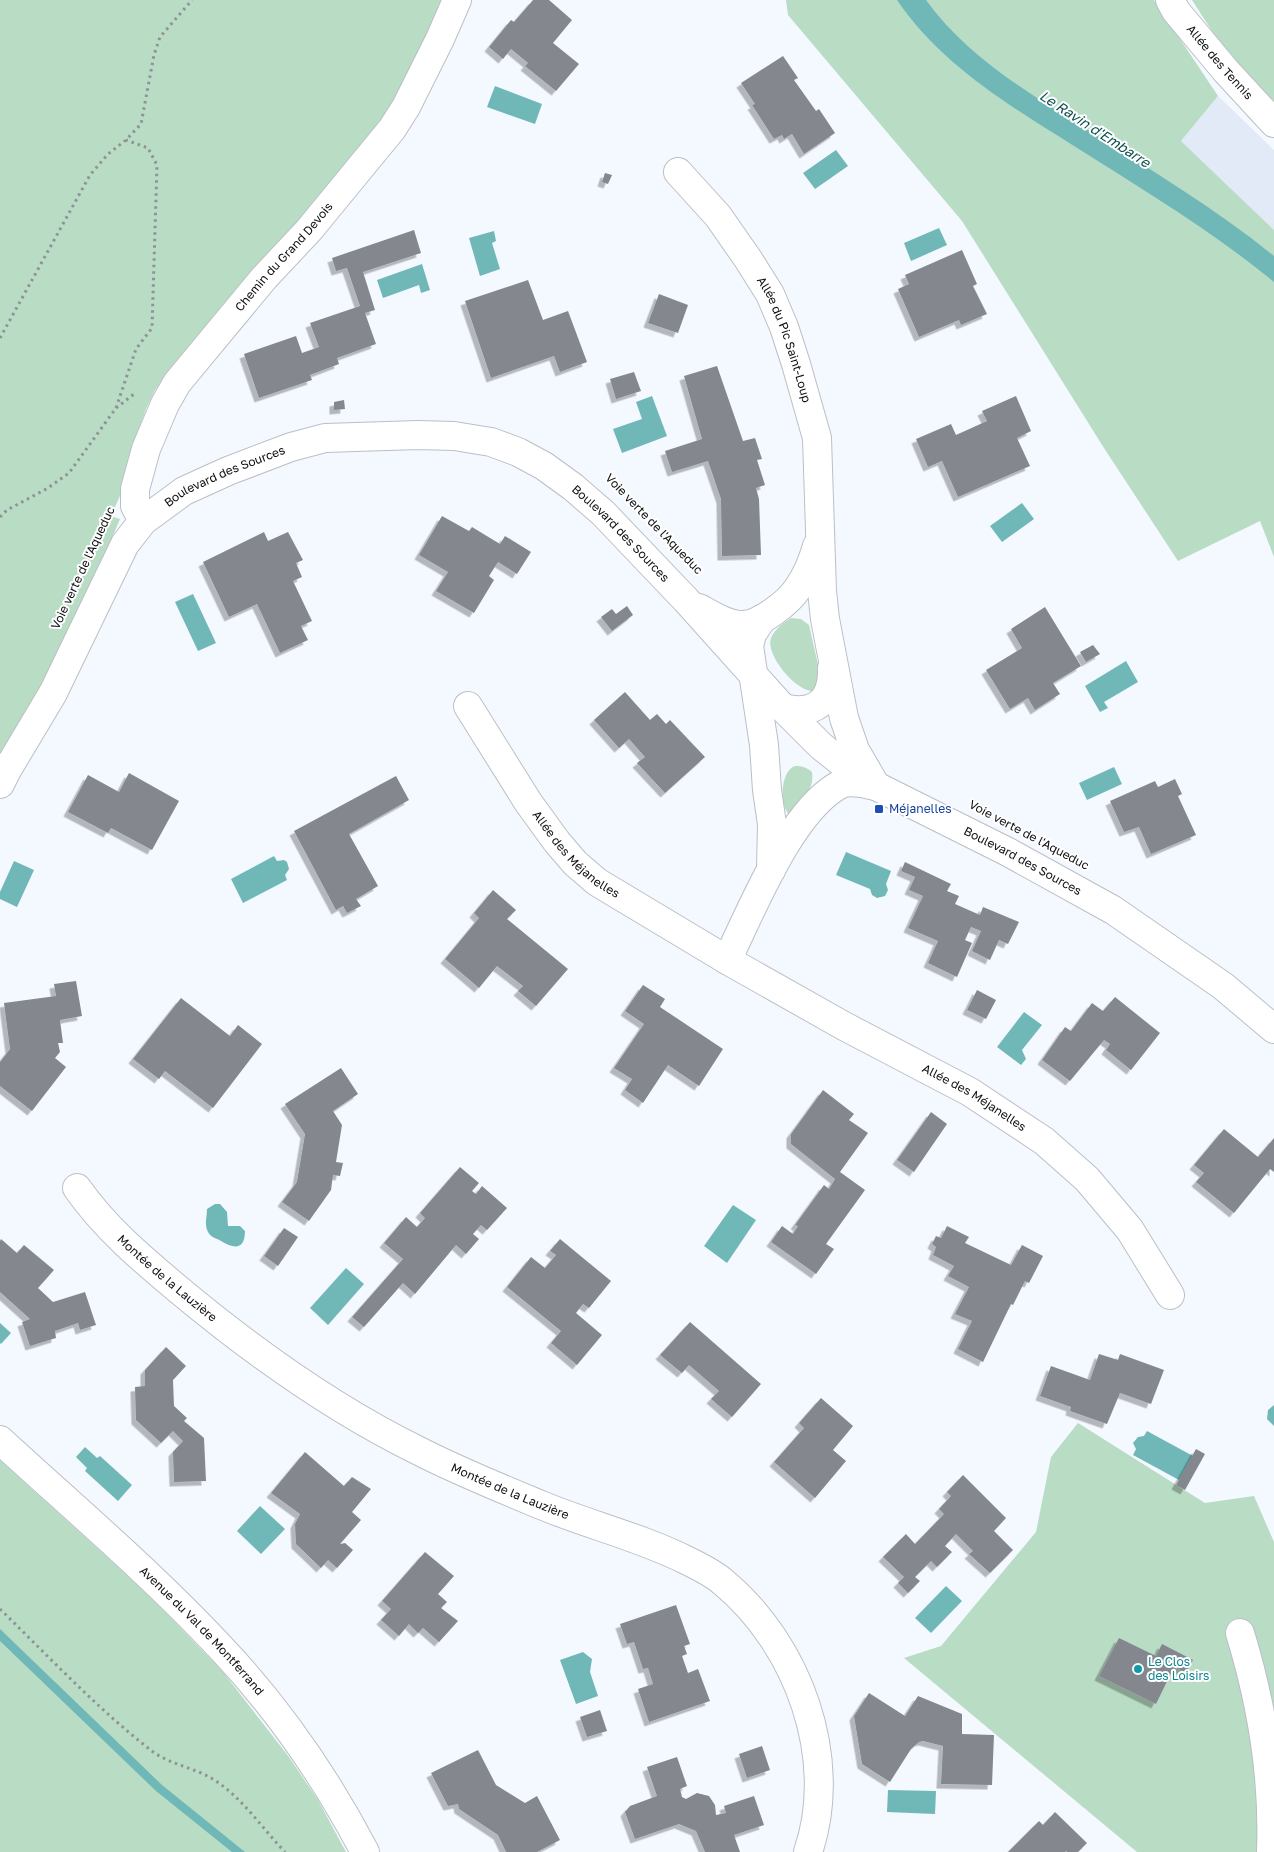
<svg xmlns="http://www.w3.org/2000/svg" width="1274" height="1852" font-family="'Golos Text',sans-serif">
  <defs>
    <filter id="shadow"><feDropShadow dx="-4.5" dy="4.5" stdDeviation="0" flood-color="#0004"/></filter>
  </defs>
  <rect width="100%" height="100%" fill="#f4f8ff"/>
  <path fill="#e2eaf7" d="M1218 96 1274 150V230L1181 141Z"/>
  <g fill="#b9dcc5">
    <path d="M0 0H445L386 120 169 372 155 390 146 409 138 431 123 489 111 516 120 519 74 627 0 763Z"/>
    <path d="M786 0H1154L1218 96 1181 141 1274 230V557L1260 521 1178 561 1104 448 962 221 788 15Z"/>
    <path d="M1192 0H1274V104L1237 70Z"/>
    <path d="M791 618 801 619 809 625 821 678 818 686 812 691C796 691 765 655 771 638 775 629 783 623 791 618Z"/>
    <path d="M795 766C802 766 806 767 812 772 815 790 800 803 790 815 779 807 780 771 795 766Z"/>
    <path d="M1078 1423 1205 1503 1254 1496 1274 1542V1852H1137L904 1658 941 1646 1036 1532 1051 1457Z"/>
    <path d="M0 1460 152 1598 223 1672 289 1757 318 1800 346 1852H0Z"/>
  </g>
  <g fill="#70b8b8">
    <path d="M897 0H926C968 58 1029 93 1088 130 1151 170 1216 209 1274 256V282C1212 231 1142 189 1074 146 1009 105 941 65 897 0Z"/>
    <path d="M495 86 542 104 535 124 487 107Z"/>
    <path d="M836 150 848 166 815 189 803 173Z"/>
    <path d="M939 228 947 245 911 261 904 243Z"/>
    <path d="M494 231 496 241 492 243 500 269 480 276 469 238Z"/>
    <path d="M422 264 430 290 421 293 419 285 383 298 377 280Z"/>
    <path d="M652 396 667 436 622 453 613 429 642 419 636 402Z"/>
    <path d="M1022 503 1034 519 1002 542 990 526Z"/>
    <path d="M193 594 216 643 198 651 175 602Z"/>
    <path d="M1126 661 1138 682 1104 702 1108 708 1100 712 1085 686Z"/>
    <path d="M1114 767 1122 784 1087 800 1079 783Z"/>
    <path d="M846 852 891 871 886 884 888 890 885 896 877 898 872 895 870 889 836 875Z"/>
    <path d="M274 856 277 861 284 860 287 862 289 869 285 875 287 880 243 903 231 879Z"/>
    <path d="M14 861 34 870 17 907 0 899V892Z"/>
    <path d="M1024 1012 1042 1025 1022 1050 1026 1059 1021 1065 997 1047Z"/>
    <path d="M215 1204H220L227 1212 228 1226H240L245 1231C245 1250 234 1249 221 1241 217 1238 211 1238 208 1232 204 1224 207 1217 207 1209Z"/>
    <path d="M733 1205 756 1220 727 1263 704 1246Z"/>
    <path d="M346 1268 364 1284 328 1325 310 1308Z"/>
    <path d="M0 1323 11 1333 1 1344 0 1343Z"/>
    <path d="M1274 1405V1426L1267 1419 1268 1410Z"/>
    <path d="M1147 1431 1193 1456 1179 1480 1133 1455 1136 1449 1133 1443 1138 1437 1144 1436Z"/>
    <path d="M85 1447 97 1458 100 1456 132 1485 118 1501 85 1471 87 1468 76 1457Z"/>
    <path d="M260 1506 285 1529 261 1554 237 1531Z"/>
    <path d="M946 1586 962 1601 931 1633 915 1618Z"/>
    <path d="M0 1629 162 1785 245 1852H232L156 1791 0 1641Z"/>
    <path d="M583 1652 592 1659 590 1672 598 1696 576 1704 560 1660Z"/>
    <path d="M888 1790 936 1791 935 1814 887 1812Z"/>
  </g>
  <g fill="#84888e" filter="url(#shadow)">
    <path d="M533 0H549L572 20 553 43 579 64 556 91 525 66 528 63 511 49 503 59 489 47 511 20 514 22Z"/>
    <path d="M783 56 798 78 794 80 816 111 819 109 835 133 804 154 792 134 784 139 782 135 774 139 752 105 755 104 741 83Z"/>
    <path d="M605 173 612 175 608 184 602 182Z"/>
    <path d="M414 230 421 253 363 272 375 310 365 313 376 344 337 358 339 364 310 375 312 380 259 398 244 354 296 336 302 353 319 347 310 323 360 306 347 268 336 271 332 258Z"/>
    <path d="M962 250 977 284 973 286 987 314 961 325 959 320 919 337 898 289 909 284 905 275Z"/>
    <path d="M528 280 543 320 568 311 587 362 560 372 554 356 491 378 465 301Z"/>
    <path d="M659 294 688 305 678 333 648 323Z"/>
    <path d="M717 366 743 441 755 438 762 459 757 460 765 485 756 488 759 499 761 555 722 556 721 499 708 461 672 472 665 451 702 439 684 376Z"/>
    <path d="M634 372 641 391 616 399 610 379Z"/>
    <path d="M1016 396 1031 431 1017 438 1030 466 958 497 942 461 928 467 916 439 951 424 956 435 987 421 982 411Z"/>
    <path d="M344 400 345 409 334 410V402Z"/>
    <path d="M442 516 469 531 472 527 500 544 505 536 531 552 517 574 498 562 489 576 494 580 474 613 436 591 448 572 419 555Z"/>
    <path d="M264 532 268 541 288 532 303 560 296 563 302 577 293 581 312 621 301 626 308 640 280 653 257 604 229 617 203 562Z"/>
    <path d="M627 606 633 615 612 631 601 617 612 609 616 614Z"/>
    <path d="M1045 607 1081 666 1053 683 1060 694 1035 710 1028 698 1010 709 986 670 1022 648 1011 629Z"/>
    <path d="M1093 645 1100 654 1086 662 1080 652Z"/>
    <path d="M625 692 650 720 657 714 666 724 670 720 705 757 665 793 637 763 645 757 629 739 619 748 594 720Z"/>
    <path d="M129 773 179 801 152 850 111 828 108 833 68 812 88 775 119 792Z"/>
    <path d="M396 776 409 800 349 834 378 886 356 899 361 906 347 913 343 906 336 910 294 831Z"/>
    <path d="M1175 779 1182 794 1178 796 1196 835 1151 854 1139 827 1124 832 1110 801 1155 781 1158 787Z"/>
    <path d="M905 862 951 884 947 891 959 896 955 904 980 915 983 907 1019 922 1008 944 999 940 990 960 972 951 981 931 971 927 965 940 972 943 957 977 928 963 938 941 908 928 923 896 909 890 915 877 901 871Z"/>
    <path d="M493 890 516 910 507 919 568 969 536 1006 518 991 523 986 497 966 479 988 445 959 479 918 474 913Z"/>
    <path d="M76 981 82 1016 60 1020 63 1043H58L60 1052 55 1058 66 1067 32 1111 0 1086V1062L10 1049 4 1003 56 996 54 984Z"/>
    <path d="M643 985 665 999 660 1007 723 1049 699 1086 668 1065 643 1103 625 1090 632 1079 614 1068 644 1024 625 1011Z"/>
    <path d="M977 990 996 1000 986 1019 967 1010Z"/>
    <path d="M1115 997 1160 1033 1131 1070 1106 1050 1110 1044 1104 1040 1070 1081 1042 1060 1065 1027 1071 1031 1092 1003 1103 1011Z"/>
    <path d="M181 998 230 1036 238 1025 262 1044 213 1108 165 1071 159 1079 133 1059Z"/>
    <path d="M341 1068 358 1094 333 1111 342 1125 336 1162 343 1163 340 1176 333 1175 331 1190 309 1221 282 1202 297 1182 305 1134 285 1104Z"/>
    <path d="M823 1090 854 1114 849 1120 868 1133 840 1172 865 1190 826 1244 834 1249 816 1274 771 1242 782 1226 793 1234 798 1226 795 1225 824 1185 829 1189 835 1179 791 1144V1134Z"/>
    <path d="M931 1112 947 1124 914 1172 897 1160Z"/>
    <path d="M1224 1129 1258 1157 1274 1138V1172L1270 1169 1234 1213 1196 1182 1204 1173 1194 1165Z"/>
    <path d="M460 1167 479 1183 472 1191 476 1194 482 1186 507 1208 487 1230 481 1225 473 1234 479 1239 466 1254 456 1245 415 1294 403 1283 364 1327 352 1317 403 1259 384 1243 406 1217 417 1227 425 1218 420 1213Z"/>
    <path d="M947 1226 969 1237 965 1243 1011 1265 1022 1245 1043 1256 1029 1283 1025 1281 1013 1305 1011 1304 983 1362 958 1349 972 1321 955 1314 969 1287 948 1276 954 1266 933 1255 936 1247 932 1244 936 1236 941 1238Z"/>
    <path d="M284 1228 298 1237 278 1266 264 1256Z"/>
    <path d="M1 1239 17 1253 24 1245 54 1270 38 1288 53 1302 85 1292 96 1325 80 1330 78 1323 55 1331 56 1338 30 1346 22 1322 30 1319 0 1292V1241Z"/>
    <path d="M560 1239 611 1281 589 1308 583 1304 576 1313 602 1335 577 1365 551 1343 561 1331 507 1287 531 1257 545 1268 556 1255 550 1251Z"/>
    <path d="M690 1322 761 1384 732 1417 711 1399 719 1391 689 1365 682 1373 660 1355Z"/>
    <path d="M166 1347 186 1366 173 1380 174 1406 187 1418 184 1421 204 1438 206 1481 174 1482 173 1452 183 1441 173 1431 161 1443 136 1420 135 1387 145 1386V1370Z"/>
    <path d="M1099 1354 1118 1360 1120 1354 1164 1370 1151 1404 1120 1393 1107 1424 1070 1411 1071 1407 1040 1396 1051 1366 1090 1380Z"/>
    <path d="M821 1398 853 1426 833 1450 846 1461 815 1498 774 1462 804 1428 799 1423Z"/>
    <path d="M1196 1449 1205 1454 1185 1490 1176 1485Z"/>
    <path d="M305 1452 344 1486 352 1477 371 1489 352 1512 361 1520 340 1544 345 1543 353 1550 337 1568 328 1560 321 1568 296 1544 295 1524 300 1514 271 1493Z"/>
    <path d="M963 1475 1006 1518 994 1531 1013 1550 990 1573 969 1554 973 1551 956 1534 945 1546 952 1552 937 1567 931 1561 915 1577 920 1581 908 1593 898 1583 904 1577 883 1557 906 1534 915 1544 944 1514 939 1509 951 1496 947 1492Z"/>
    <path d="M425 1552 454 1576 438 1594 447 1602 441 1608 458 1621 439 1642 423 1628 418 1633 409 1624 399 1636 381 1620 391 1609 382 1601Z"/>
    <path d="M676 1605 690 1644 684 1646 687 1654 682 1656 688 1673 698 1669 710 1701 649 1722 638 1689 653 1684 648 1668 643 1669 634 1642 627 1644 620 1624Z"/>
    <path d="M1119 1638 1156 1656 1162 1644 1193 1660 1186 1672 1174 1667 1156 1704 1099 1676Z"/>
    <path d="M869 1693 905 1716 918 1696 962 1714V1734L994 1735 992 1785 941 1784 943 1746 923 1741 919 1742 911 1749 890 1782 862 1764 854 1716Z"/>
    <path d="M600 1710 607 1731 587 1737 580 1717Z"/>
    <path d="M762 1746 770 1770 747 1778 739 1754Z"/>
    <path d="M478 1750 496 1785 525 1803 537 1796 560 1840 537 1852H506L498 1835 459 1809 458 1804 448 1806 431 1773Z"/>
    <path d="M677 1757 687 1786 680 1789 682 1797 686 1799 697 1793 709 1796 715 1805 716 1815 726 1813 724 1806 754 1796 764 1825 734 1835 740 1852H705L696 1831 679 1824 635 1839 625 1812 630 1806 657 1796 647 1767Z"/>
    <path d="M1055 1812 1087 1843 1078 1852H1067L1066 1851 1065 1852H1008L1039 1821 1043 1825Z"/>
  </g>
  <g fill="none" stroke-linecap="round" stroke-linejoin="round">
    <defs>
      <g id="minor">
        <path id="s1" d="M1170 0 1176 11 1226 71 1274 123"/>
        <path id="s2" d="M678 172 718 216 748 259 770 294 784 327 796 364 817 438 822 591 825 619 844 718 855 750 873 781"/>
        <path id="s3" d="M143 521 135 506V489L146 449 165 404 177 383 264 278 309 230 392 129 406 107 440 39 457 0"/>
        <path d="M699 608C712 615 727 625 742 625 760 625 789 602 798 588 807 575 813 560 817 546"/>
        <path d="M762 619 752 634 749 646 764 745 767 790 772 824 771 870"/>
        <path id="s4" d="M468 706 528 802 557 842 575 863 597 882 727 960 844 1026 970 1092 1044 1141 1087 1179 1130 1230 1170 1295"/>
        <path d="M783 708C815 716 833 701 832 668"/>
        <path id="s5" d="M0 784 7 770 53 693 125 544 143 521 184 491 228 471 291 447 325 438 418 435 454 436 491 442 518 452 544 466 573 487 603 513 686 600 783 708 821 746 845 765 876 786 1008 852 1113 910 1223 986 1274 1029"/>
        <path d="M727 960C752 910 790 812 839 785 850 779 864 784 876 786"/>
        <path id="s6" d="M77 1188C105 1228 142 1259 179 1290 251 1350 335 1410 419 1451 458 1471 500 1488 541 1505 589 1525 640 1537 686 1560 698 1566 713 1573 723 1582 798 1644 840 1758 808 1852"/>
        <path id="s7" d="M0 1440C74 1508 152 1574 221 1648 278 1708 326 1778 365 1852"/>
        <path d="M1240 1633C1262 1705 1274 1777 1271 1852"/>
      </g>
    </defs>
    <use href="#minor" stroke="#bbbfc6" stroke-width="30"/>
    <g stroke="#8f9297" stroke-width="3" stroke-dasharray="2.5 4" stroke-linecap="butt">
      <path d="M0 338 90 175 108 154 126 140 141 124 154 55 160 37 192 0"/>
      <path d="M116 408 136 349 152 328 157 165 148 148 126 140"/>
      <path d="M0 517 7 510 48 488 69 473 116 408 134 394"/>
      <path d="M0 1609C48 1656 95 1706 148 1748 168 1765 195 1767 216 1781 244 1800 262 1828 285 1852"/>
    </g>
    <use href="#minor" stroke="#fff" stroke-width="28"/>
  </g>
  <rect fill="#1a4fb4" stroke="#fff" stroke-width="2" x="874" y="804" width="10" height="10" rx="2.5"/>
  <circle fill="#0f9aa8" stroke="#fff" stroke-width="2" cx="1138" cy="1669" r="5"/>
  <g text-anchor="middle" stroke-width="4" stroke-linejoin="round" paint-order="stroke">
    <g font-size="12" fill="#0c0e10" stroke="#fff">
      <text dy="4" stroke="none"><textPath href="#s1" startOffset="80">Allée des Tennis</textPath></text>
      <text dy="4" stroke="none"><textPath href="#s3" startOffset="314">Chemin du Grand Devois</textPath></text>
      <text dy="4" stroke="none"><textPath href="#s2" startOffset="201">Allée du Pic Saint-Loup</textPath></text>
      <text dy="4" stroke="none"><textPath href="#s5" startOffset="394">Boulevard des Sources</textPath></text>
      <text transform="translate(654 524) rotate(46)" y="4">Voie verte de l'Aqueduc</text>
      <text dy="4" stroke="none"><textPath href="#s5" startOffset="829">Boulevard des Sources</textPath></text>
      <text transform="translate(83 568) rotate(-65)" y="4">Voie verte de l'Aqueduc</text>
      <text transform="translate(1029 835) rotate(28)" y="4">Voie verte de l'Aqueduc</text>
      <text dy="4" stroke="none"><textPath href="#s4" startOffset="185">Allée des Méjanelles</textPath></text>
      <text dy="4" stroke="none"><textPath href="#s5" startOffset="1354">Boulevard des Sources</textPath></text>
      <text dy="4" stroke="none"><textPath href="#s4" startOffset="654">Allée des Méjanelles</textPath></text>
      <text dy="4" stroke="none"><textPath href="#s6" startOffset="128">Montée de la Lauzière</textPath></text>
      <text dy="4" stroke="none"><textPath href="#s6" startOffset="534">Montée de la Lauzière</textPath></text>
      <text dy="4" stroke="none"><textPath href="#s7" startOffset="278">Avenue du Val de Montferrand</textPath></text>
    </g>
    <g font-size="12" fill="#164399" stroke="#fff" text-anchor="start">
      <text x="889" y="813">Méjanelles</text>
    </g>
    <g font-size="12" fill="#0d838f" stroke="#fff" text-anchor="start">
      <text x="1148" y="1666">Le Clos<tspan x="1148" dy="14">des Loisirs</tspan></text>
    </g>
    <g font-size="14" font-style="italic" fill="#115152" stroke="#fff">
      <text transform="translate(1095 129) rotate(33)" y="5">Le Ravin d'Embarre</text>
    </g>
  </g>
</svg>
